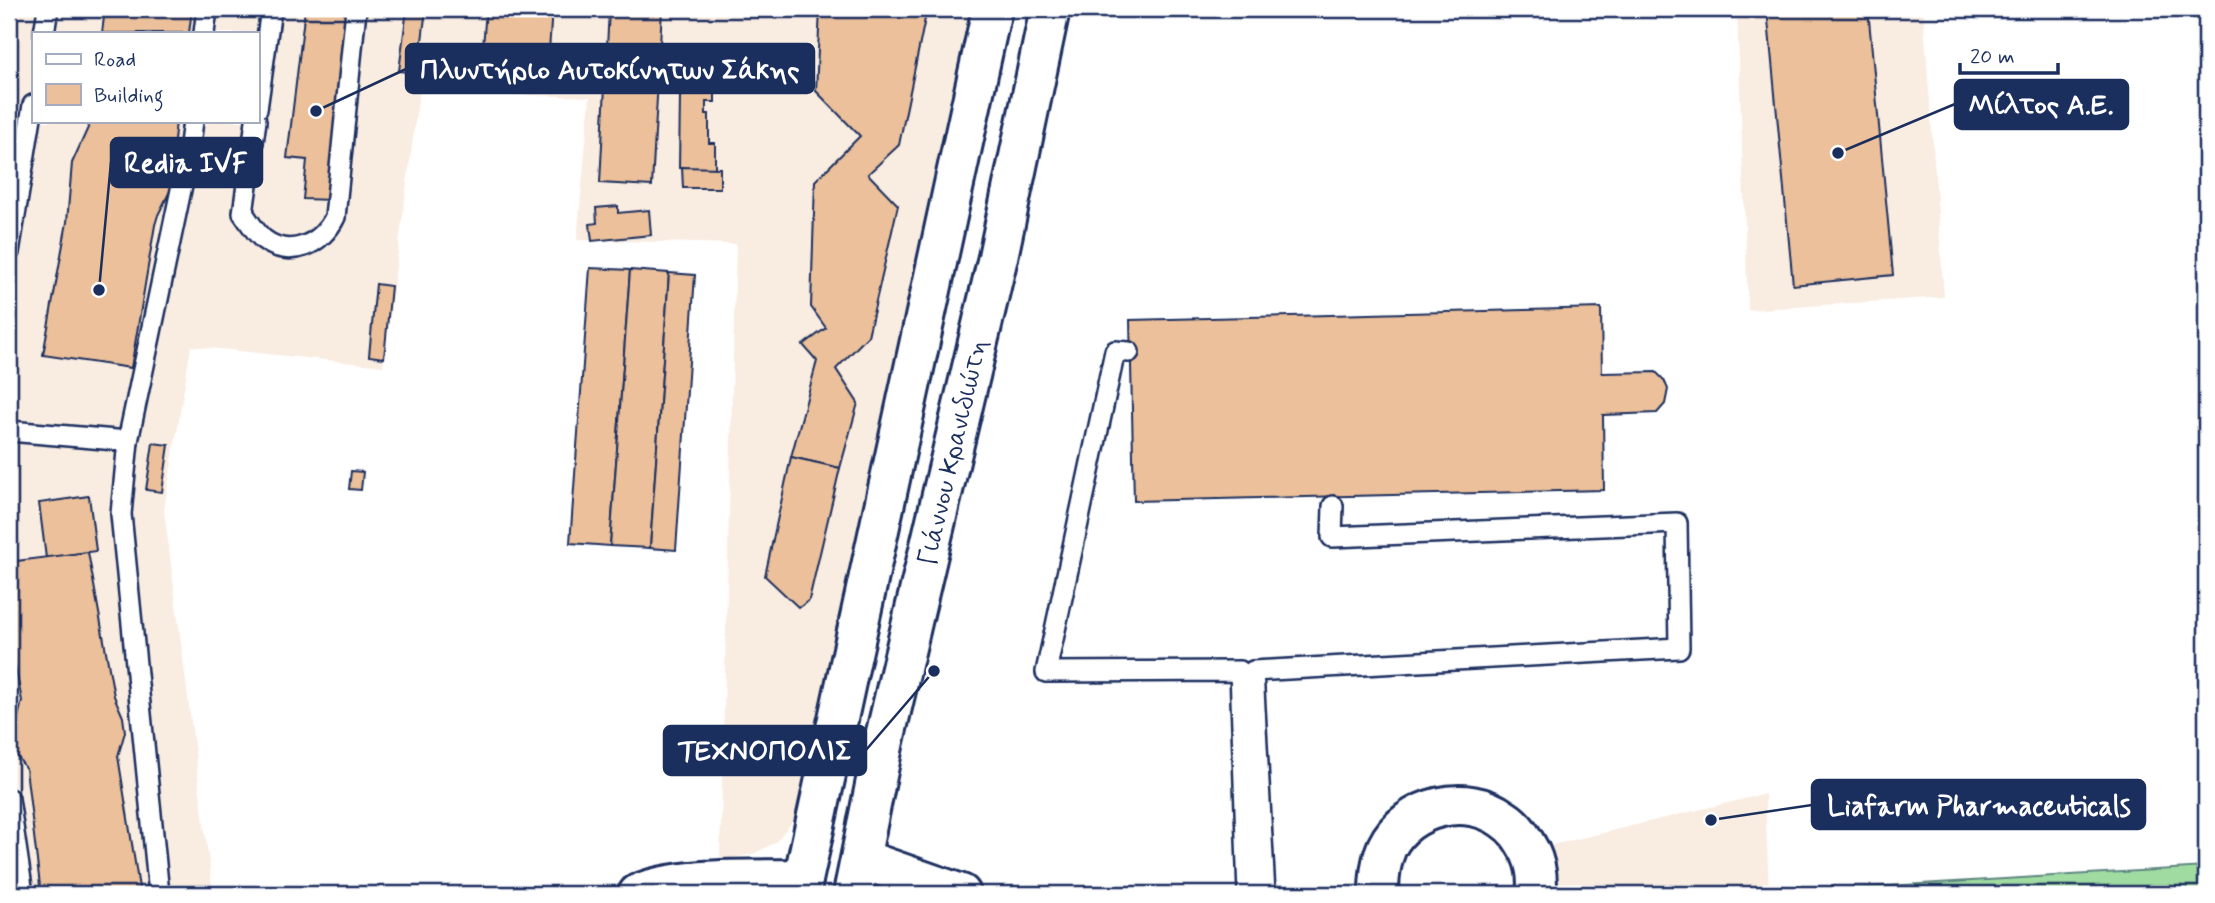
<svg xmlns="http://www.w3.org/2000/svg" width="2215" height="903" font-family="Mynerve,sans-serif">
  <rect width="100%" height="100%" fill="#fff"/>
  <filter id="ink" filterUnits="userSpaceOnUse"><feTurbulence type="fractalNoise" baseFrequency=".0143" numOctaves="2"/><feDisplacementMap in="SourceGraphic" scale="14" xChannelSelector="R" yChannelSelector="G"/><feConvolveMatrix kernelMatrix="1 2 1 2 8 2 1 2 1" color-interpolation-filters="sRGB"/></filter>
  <g filter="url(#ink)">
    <g fill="#f9ece1" fill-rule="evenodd">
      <path d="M9 9H969L795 818 776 842 753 854 720 860 736 244 577 240 590 97 419 92 383 366 191 346 164 510 213 894H9ZM33 33H257V121H33Z"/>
      <path d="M1737 9H1923L1944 297 1748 310Z"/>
      <path d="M1765 794 1769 894H1554L1548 846Z"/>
    </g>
    <path fill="#a0dca2" stroke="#5e8680" stroke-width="2" d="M2206 867V894L1768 893Z"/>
    <g fill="#ebc09a" stroke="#1b2f5e" stroke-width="2">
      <path d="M105 9H192L189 33H102Z"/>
      <path d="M305 9H353L332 200 303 199 307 160 287 158Z"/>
      <path d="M407 9H426L418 73 399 71Z"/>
      <path d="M486 9H552L548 65 482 60Z"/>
      <path d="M609 9H662L652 186 600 183Z"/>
      <path d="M820 9H927L899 145 868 174 898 205 868 336 836 369 858 403 840 468 791 457 817 361 803 345 826 328 811 307 815 181 860 136 816 91Z"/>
      <path d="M1767 9H1868L1893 275 1793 285Z"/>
      <path d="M687 70 715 71V102H706V114H709V143H715V168H679L680 96 687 95Z"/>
      <path d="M91 121H176L173 150 172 187 158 215 155 225 131 368 43 355 67 222 72 163Z"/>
      <path d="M682 167 720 168V188H683Z"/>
      <path d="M618 206V213L649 210 651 235 592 241 590 224 597 223 596 208Z"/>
      <path d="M590 268 630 270 610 546 570 543Z"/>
      <path d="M630 270 669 273 650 548 610 546Z"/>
      <path d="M669 273 695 275 676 550 650 548Z"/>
      <path d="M376 284 391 286 384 358 369 356Z"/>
      <path d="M1601 308 1602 373 1656 372 1664 380 1668 389 1665 404 1657 413 1603 415 1604 490 1134 501 1130 320Z"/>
      <path d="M153 443 169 445 162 492 146 490Z"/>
      <path d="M791 457 840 468 809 600 799 608 765 576Z"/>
      <path d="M351 471 363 472 361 490 349 489Z"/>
      <path d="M89 496 96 551 46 558 39 503Z"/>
      <path d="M88 552 114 696 123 717 125 732 118 756 140 894H41L26 769 15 753 12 742 22 701 9 634V562Z"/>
    </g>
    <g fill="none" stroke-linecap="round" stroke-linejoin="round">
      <defs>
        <g id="service">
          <path d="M44 33 48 9"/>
          <path d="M204 33 207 9"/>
          <path d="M257 109 271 9"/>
          <path d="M256 121 243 213C249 221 255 232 263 239 290 260 322 244 335 217L356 9"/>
          <path d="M9 252 33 105"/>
          <path d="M1129 352 1115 351 1046 672 1240 671 1248 894"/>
          <path d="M9 431 128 441"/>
          <path d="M9 799 23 894"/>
          <path d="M159 894 121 514 128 441 189 152 193 121"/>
          <path d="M1265 894 1253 671 1679 648 1677 523 1332 537 1333 506"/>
        </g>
        <g id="minor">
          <path d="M861 859 961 894"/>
          <path d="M638 894C675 876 759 880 803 879"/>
          <path d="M1379 894C1379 878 1380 862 1387 847 1407 806 1467 792 1503 819 1516 827 1523 839 1530 852 1536 865 1538 881 1536 894"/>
        </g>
        <g id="tertiary">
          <path d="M800 894 992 9"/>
          <path d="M853 894 884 741 998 257 1050 9"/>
        </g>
      </defs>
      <use href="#service" stroke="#1b2f5e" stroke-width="24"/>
      <use href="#minor" stroke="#1b2f5e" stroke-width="44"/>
      <use href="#tertiary" stroke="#1b2f5e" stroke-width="44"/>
      <use href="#service" stroke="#fff" stroke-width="19"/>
      <use href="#minor" stroke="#fff" stroke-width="38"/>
      <use href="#tertiary" stroke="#fff" stroke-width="38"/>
    </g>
  </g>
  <g text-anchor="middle" stroke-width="5" stroke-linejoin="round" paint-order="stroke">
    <g font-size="26" fill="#1b2f5e" stroke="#fff">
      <text transform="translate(952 452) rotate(-77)" y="9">Γιάννου Κρανιδιώτη</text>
    </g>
  </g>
  <path fill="none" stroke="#1b2f5e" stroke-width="2.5" d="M316 111L406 69M1838 153L1955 104M99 290L111 162M934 671L866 750M1711 820L1812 805"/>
  <g fill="#1b2f5e" stroke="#fff" stroke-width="2.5">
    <circle cx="316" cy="111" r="7"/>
    <circle cx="1838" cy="153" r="7"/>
    <circle cx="99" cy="290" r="7"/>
    <circle cx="934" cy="671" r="7"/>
    <circle cx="1711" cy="820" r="7"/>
  </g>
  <g fill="#1b2f5e" stroke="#1b2f5e" stroke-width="2.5">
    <rect x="406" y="44" width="408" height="49" rx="7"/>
    <rect x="1955" y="80" width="173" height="49" rx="7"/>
    <rect x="111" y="138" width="151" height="49" rx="7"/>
    <rect x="664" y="726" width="202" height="49" rx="7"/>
    <rect x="1812" y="780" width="333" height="49" rx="7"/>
  </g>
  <g font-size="28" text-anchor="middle" font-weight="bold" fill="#fff">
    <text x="610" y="79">Πλυντήριο Αυτοκίνητων Σάκης</text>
    <text x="2041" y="114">Μίλτος Α.Ε.</text>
    <text x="186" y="172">Redia IVF</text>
    <text x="765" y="760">ΤΕΧΝΟΠΟΛΙΣ</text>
    <text x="1979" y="815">Liafarm Pharmaceuticals</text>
  </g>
  <rect width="2215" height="903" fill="none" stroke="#fff" stroke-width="35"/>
  <rect x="18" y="18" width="2180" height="868" fill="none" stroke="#1b2f5e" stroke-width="2.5" filter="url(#ink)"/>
  <rect x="32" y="32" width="228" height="91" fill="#ffffff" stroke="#a4acbf" stroke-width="2"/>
  <rect x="46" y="54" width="35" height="10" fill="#ffffff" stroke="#a4acbf" stroke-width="2"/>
  <text x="94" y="66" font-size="21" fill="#1b2f5e">Road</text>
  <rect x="46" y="84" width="35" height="21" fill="#ebc09a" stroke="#a4acbf" stroke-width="2"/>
  <text x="94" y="102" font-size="21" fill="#1b2f5e">Building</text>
  <path d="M1960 63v10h98v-10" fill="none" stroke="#1b2f5e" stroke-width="3.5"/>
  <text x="1970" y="63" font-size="21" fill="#1b2f5e" stroke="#ffffff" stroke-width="5" paint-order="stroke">20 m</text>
</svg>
